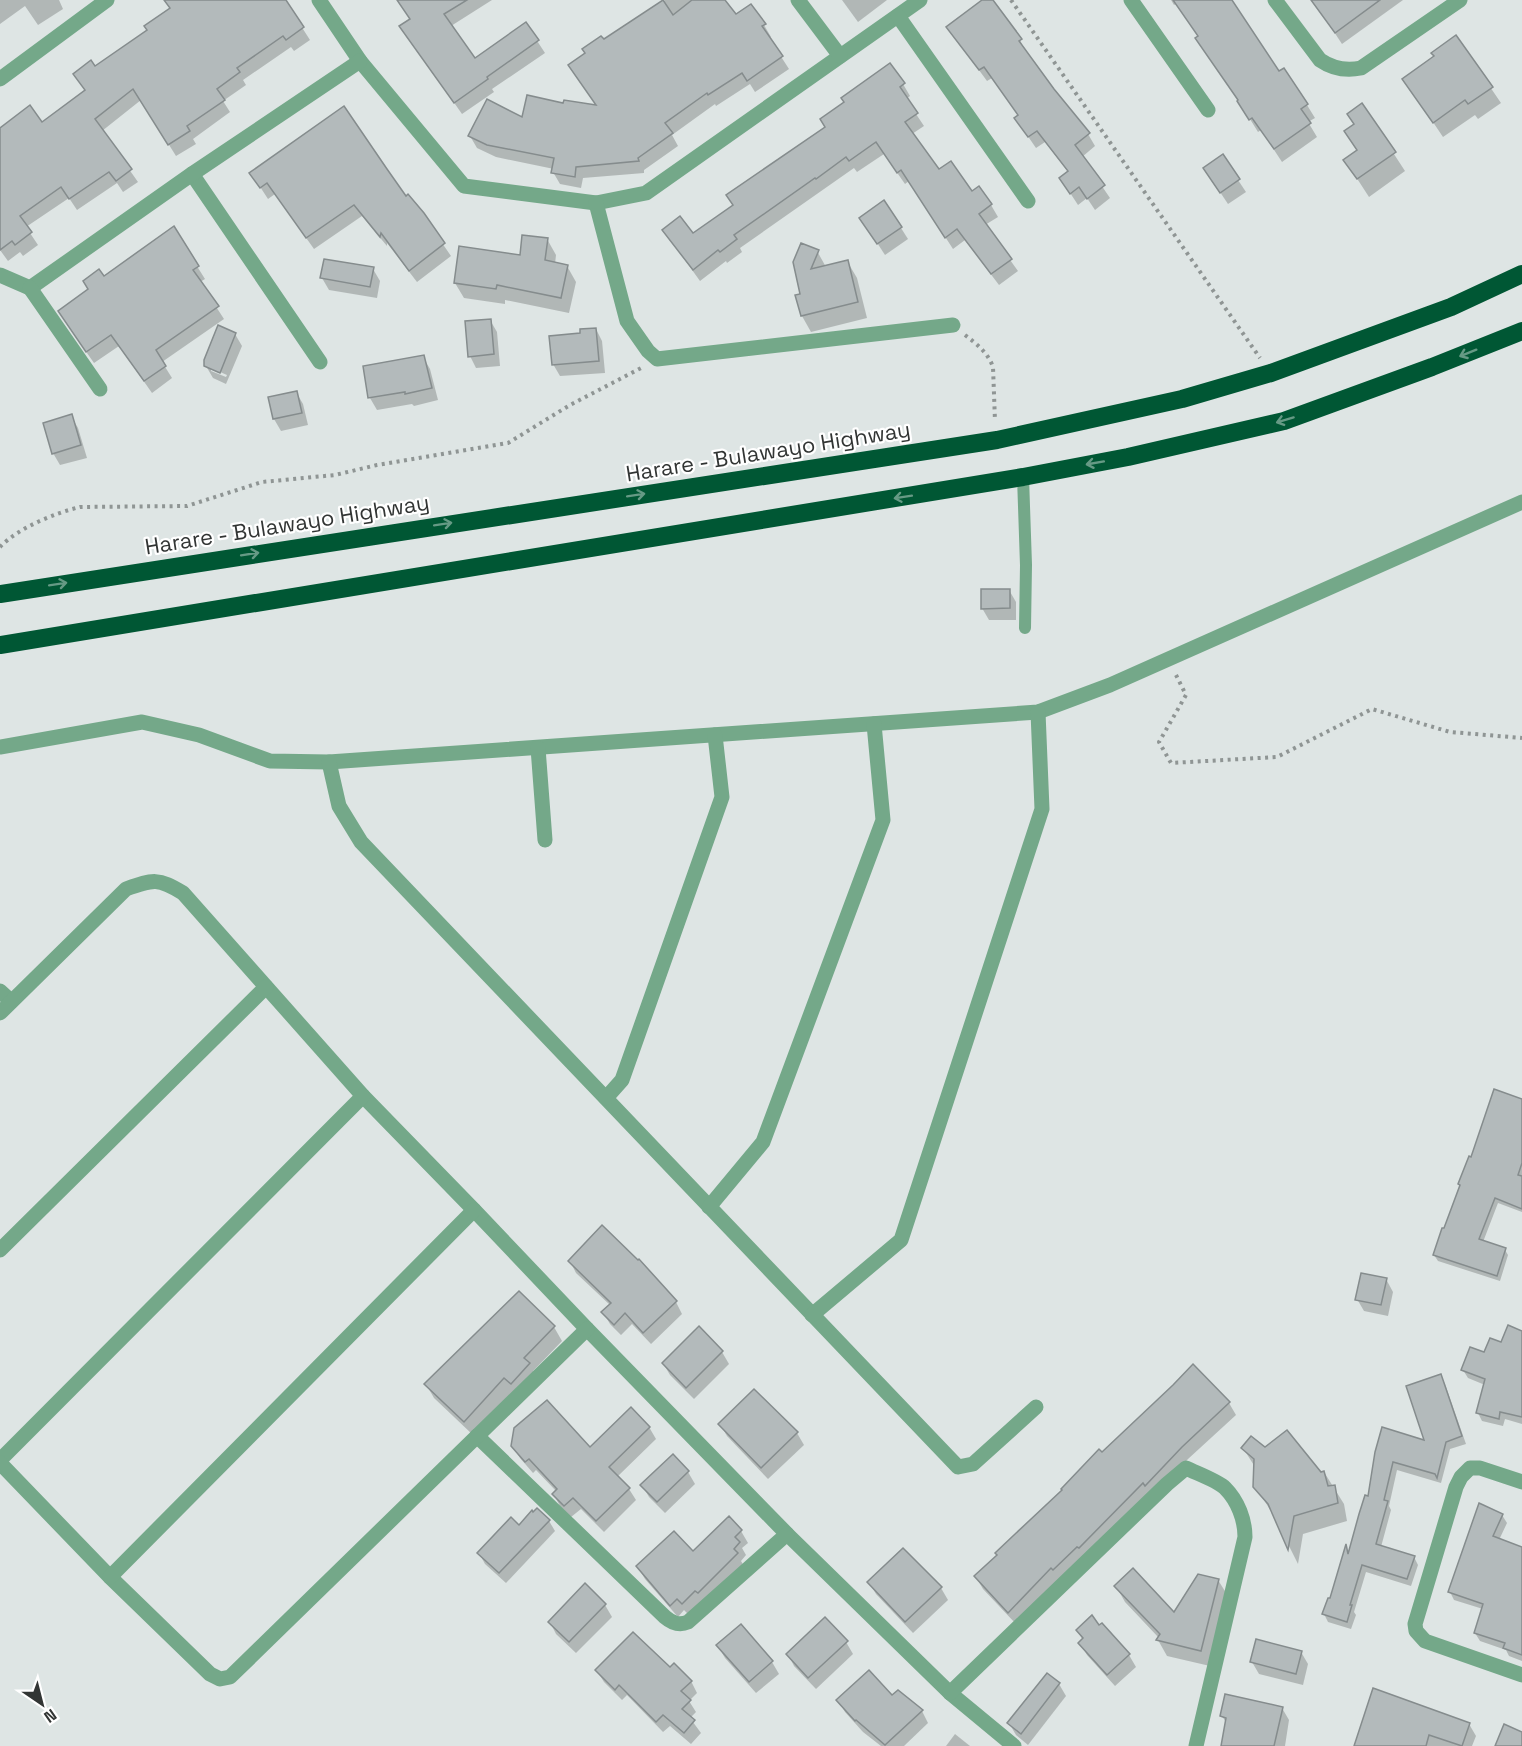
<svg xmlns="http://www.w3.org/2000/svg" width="1522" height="1746" font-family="'Space Grotesk',sans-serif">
  <rect width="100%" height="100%" fill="#dee5e4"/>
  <g fill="#0003" fill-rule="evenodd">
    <path d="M0 0H59L63 9 38 25 25 6 0 24Z"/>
    <path d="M173 0H279L287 4 310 40 294 51 291 47 243 80 246 85 223 101 230 112 193 139 196 144 176 156 141 100 102 131 138 182 123 192 117 183 77 210 69 198 26 227 38 245 23 256 20 252 8 261 0 250V130L42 124 86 92 75 75 95 68 148 30 171 9Z"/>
    <path d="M398 0H492L451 26 474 60 526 24 545 53 492 89 494 92 462 114 401 27 411 20Z"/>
    <path d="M665 0H723L736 16 764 25 771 37 769 38 789 69 755 92 750 84 716 106 715 104 672 135 678 146 644 170V173L583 178 581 188 560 184 553 172 554 169 496 157 477 148 470 136 564 105 597 106 603 41Z"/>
    <path d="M842 0H887L858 22Z"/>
    <path d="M985 0H991L1020 40 1026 53 1088 134 1095 146 1082 157 1110 198 1095 210 1087 198 1078 205 1061 179 1069 173 1045 142 1036 148 1016 119 1019 116 992 78 987 81 948 28Z"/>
    <path d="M1171 0H1230L1279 73 1284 70 1307 105 1315 118 1308 122 1317 137 1282 162 1261 130 1258 132 1199 37 1176 4 1174 5Z"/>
    <path d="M1313 0H1403L1342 44Z"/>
    <path d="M1456 37 1501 103 1478 119 1475 115 1443 137 1404 79 1435 57Z"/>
    <path d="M903 84 910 96 906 99 924 126 912 134 939 171 991 205 998 217 985 225 1018 271 999 285 965 240 953 249 909 181 905 184 884 154 857 172 854 168 740 248 742 252 727 263 726 261 700 281 664 231 693 235 734 206 728 196Z"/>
    <path d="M1362 105 1405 171 1369 197 1345 160 1357 151 1346 132 1355 125Z"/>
    <path d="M1222 156 1246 192 1228 204 1212 180Z"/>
    <path d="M251 173 406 198 422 214 451 256 417 282 387 243V246L362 216 314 249 275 194 268 199Z"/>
    <path d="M861 218 901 228 908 239 885 255Z"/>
    <path d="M173 228 205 279 200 282 224 319 162 362 172 378 152 393 119 346 94 363 66 323 104 278Z"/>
    <path d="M547 239 556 255 555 264 567 266 576 282 569 313 505 300V304L464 298 455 283 521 256Z"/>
    <path d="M817 251 826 267 847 261 857 278 867 318 811 332 802 316 797 296 802 295 794 263Z"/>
    <path d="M373 269 380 281 377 298 329 290 322 278Z"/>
    <path d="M490 320 497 332 500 366 476 368 470 356Z"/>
    <path d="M596 329 602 341 605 373 560 376 553 364 582 335Z"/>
    <path d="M235 334 242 346 226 384 213 378 206 366ZM211 368 227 375 226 377 211 371Z"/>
    <path d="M423 357 430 369 438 400 414 406 412 404 377 410 370 398Z"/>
    <path d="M296 392 303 404 308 425 281 431 274 419Z"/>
    <path d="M71 416 78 428 87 458 60 465 53 453Z"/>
    <path d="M1009 590 1016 602V620H989L982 608Z"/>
    <path d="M1522 1101V1212L1498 1203 1483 1242 1505 1250 1508 1255 1500 1281 1438 1261 1434 1255 1472 1159Z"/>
    <path d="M570 1261 676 1302 682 1314 651 1344 632 1324 621 1335 610 1324 603 1312 610 1305 576 1273Z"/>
    <path d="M1386 1279 1393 1292 1388 1316 1364 1311 1357 1299Z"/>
    <path d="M554 1327 562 1341 533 1371 537 1378 473 1435 434 1398 426 1384Z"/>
    <path d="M699 1328 722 1352 729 1364 694 1399 670 1375 663 1363Z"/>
    <path d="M1522 1332V1424L1505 1419 1503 1426 1482 1421 1478 1413 1485 1385 1468 1378 1463 1370Z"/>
    <path d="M1193 1367 1229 1403 1236 1415 1188 1459 1153 1497 1016 1624 983 1589 976 1577Z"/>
    <path d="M1441 1376 1445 1384 1466 1444 1450 1449 1441 1483 1397 1470 1389 1506 1391 1510 1381 1547 1414 1557 1418 1565 1411 1586 1366 1572 1354 1612 1356 1615 1351 1629 1328 1622 1324 1614 1331 1600 1346 1548 1349 1554 1369 1498 1376 1452 1426 1442Z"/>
    <path d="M754 1391 797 1433 804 1445 768 1479 727 1436 720 1424Z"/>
    <path d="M649 1427 656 1439 617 1477 629 1489 636 1500 604 1532 581 1509 571 1517 560 1506 554 1495 557 1492 536 1470 533 1473 520 1458 513 1446 590 1449Z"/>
    <path d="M1243 1448 1265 1449 1320 1474 1324 1472 1344 1504 1347 1521 1303 1534 1298 1564 1274 1516 1255 1486V1467Z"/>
    <path d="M688 1472 695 1484 665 1513 649 1497 642 1485Z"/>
    <path d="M1502 1515 1507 1523 1499 1540 1522 1548V1661L1509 1656 1506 1650 1480 1641 1475 1633 1483 1609 1454 1600 1450 1592Z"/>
    <path d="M549 1521 555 1531 506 1583 485 1564 479 1553 519 1527Z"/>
    <path d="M741 1531 748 1543 742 1548 746 1555 741 1561 744 1566 689 1615 684 1610 678 1617 645 1579 638 1567 693 1554Z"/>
    <path d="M903 1550 941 1588 948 1600 913 1633 876 1594 869 1582Z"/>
    <path d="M1218 1580 1228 1596 1210 1666 1167 1656 1158 1640 1159 1638 1125 1602 1116 1586 1174 1614Z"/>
    <path d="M605 1605 612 1617 576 1653 556 1634 550 1622Z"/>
    <path d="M1077 1630 1129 1655 1136 1667 1115 1686 1087 1655 1080 1643 1083 1640Z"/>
    <path d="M846 1642 853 1654 816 1689 794 1666 788 1654Z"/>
    <path d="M718 1646 772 1662 779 1674 756 1693 725 1658Z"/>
    <path d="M1301 1652 1308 1664 1303 1685 1259 1674 1252 1662Z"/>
    <path d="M670 1669 691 1681 697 1693 689 1701 696 1712 690 1718 701 1733 691 1744 670 1726 663 1732 627 1695 622 1700 604 1682 597 1671Z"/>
    <path d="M1059 1684 1066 1696 1028 1745 1016 1735 1009 1723Z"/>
    <path d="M838 1700 922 1711 928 1723 904 1746H881L863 1732 845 1712Z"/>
    <path d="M1282 1708 1289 1720 1285 1746H1222L1227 1724 1222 1716Z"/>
    <path d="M1469 1724 1476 1736 1472 1746H1356Z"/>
    <path d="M955 1734 970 1746H946Z"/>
  </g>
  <g fill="#b3babb" stroke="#858c8d" stroke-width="1.5">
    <path d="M164 0H286L304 27 286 40 283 36 237 68 240 72 217 89 225 100 187 126 190 131 168 145 133 89 95 119 132 169 116 181 109 172 69 199 61 187 20 216 32 232 15 245 12 241 0 250V128L30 105 42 122 85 90 73 74 91 60 95 66 147 30 144 26 170 8Z"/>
    <path d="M397 0H467L444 14 475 58 526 22 539 40 487 77 488 79 454 103 399 26 410 19Z"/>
    <path d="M663 0 673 15 692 0H725L736 14 751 4 766 24 762 26 783 56 747 81 742 73 708 95 707 93 665 123 673 133 638 158 639 161 576 167 575 177 551 173 554 158 487 145 468 136 487 99 522 117 527 95 563 103 564 100 596 105 568 65 585 53 582 49 601 36 604 39Z"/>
    <path d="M982 0H993L1022 39 1019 41 1054 89 1090 133 1075 145 1105 185 1087 199 1079 187 1070 194 1059 178 1068 171 1037 131 1028 137 1014 118 1018 115 984 67 979 70 946 27Z"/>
    <path d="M1173 0H1232L1279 71 1284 68 1308 104 1301 109 1311 123 1274 149 1252 118 1249 120 1237 101 1238 100 1195 38 1198 36Z"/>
    <path d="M1311 0H1380L1335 33Z"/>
    <path d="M1456 35 1493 87 1468 104 1465 100 1433 123 1402 79 1434 56 1431 53Z"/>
    <path d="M890 63 905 83 900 87 918 113 905 122 939 169 951 161 972 191 979 186 992 204 979 214 1012 259 991 274 957 229 945 238 901 170 897 173 876 142 849 161 846 157 816 179 815 178 734 235 737 239 720 252 718 250 693 270 662 230 680 216 693 233 733 205 726 195 825 127 820 119 844 102 841 98Z"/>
    <path d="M1362 103 1396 152 1357 179 1343 160 1357 150 1344 131 1354 124 1347 114Z"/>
    <path d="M344 106 387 169 406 196 408 194 424 213 445 243 409 271 381 233 380 237 354 205 306 238 267 183 260 188 249 173Z"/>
    <path d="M1223 154 1240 179 1220 193 1203 168Z"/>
    <path d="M884 200 902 227 877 244 859 218Z"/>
    <path d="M174 226 199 266 193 270 219 306 156 350 166 366 144 381 111 335 86 352 58 311 88 289 83 281 99 269 104 276Z"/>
    <path d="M522 235 548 238 545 260 568 265 561 298 497 285 496 289 454 283 459 246 520 255Z"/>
    <path d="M801 243 819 250 811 269 848 260 858 302 801 316 795 295 800 294 793 262Z"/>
    <path d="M324 259 374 267 370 287 320 278Z"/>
    <path d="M491 319 494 354 468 357 465 321Z"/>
    <path d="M218 325 236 333 220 373 204 366V360Z"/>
    <path d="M596 328 599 361 552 365 549 336 580 333V329Z"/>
    <path d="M424 355 432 388 405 394V392L368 398 363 366Z"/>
    <path d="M297 391 302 413 273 419 268 397Z"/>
    <path d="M72 414 81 445 52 454 43 423Z"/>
    <path d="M981 589H1010V608L981 609Z"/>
    <path d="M1494 1089 1522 1099V1163L1518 1175 1522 1176V1209L1495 1198 1479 1239 1506 1248 1497 1276 1433 1255 1442 1228H1444L1460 1185 1458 1184 1469 1156 1471 1157Z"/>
    <path d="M602 1225 638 1260 639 1259 677 1301 643 1333 625 1313 614 1325 601 1312 611 1303 568 1261Z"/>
    <path d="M1361 1273 1387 1278 1381 1305 1355 1300Z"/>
    <path d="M519 1291 555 1326 524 1358 530 1363 511 1384 504 1378 464 1422 424 1384Z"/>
    <path d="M1508 1325 1522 1331V1417L1500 1412 1499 1419 1476 1413 1485 1379 1461 1370 1470 1347 1484 1352 1490 1338 1501 1342Z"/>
    <path d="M699 1326 723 1351 686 1388 662 1363Z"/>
    <path d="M1193 1364 1230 1402 1182 1447 1145 1486 1143 1483 1079 1548 1077 1547 1053 1570 1051 1568 1008 1613 974 1576 997 1555 995 1553 1014 1535 1062 1490 1061 1489 1099 1449 1102 1452 1173 1385Z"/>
    <path d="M1441 1374 1462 1436 1446 1442 1437 1478 1435 1474 1393 1462 1384 1500 1388 1501 1376 1544 1415 1556 1407 1579 1362 1565 1350 1605H1352L1347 1622 1322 1614 1328 1598H1330L1346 1544 1348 1554 1359 1514 1365 1495 1368 1496 1375 1452 1382 1427 1424 1440 1406 1386Z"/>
    <path d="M754 1389 798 1432 761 1468 718 1424Z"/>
    <path d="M547 1400 590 1447 631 1407 650 1427 609 1467 630 1488 596 1521 573 1498 564 1506 552 1494 557 1489 529 1459 525 1462 511 1446 514 1428Z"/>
    <path d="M1287 1430 1321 1472 1324 1471 1328 1486 1335 1485 1338 1503 1294 1516 1288 1550 1268 1504 1253 1487 1254 1459 1241 1448 1251 1436 1265 1447Z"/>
    <path d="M673 1454 689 1471 657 1502 640 1485Z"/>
    <path d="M1479 1503 1503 1514 1493 1536 1522 1547V1655L1503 1648 1505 1643 1474 1633 1483 1604 1448 1592Z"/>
    <path d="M537 1508 550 1520 499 1573 477 1553 511 1517 519 1525 532 1510 533 1512Z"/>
    <path d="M729 1516 742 1530 735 1537 740 1542 734 1549 738 1553 698 1593 695 1591 682 1604 677 1599 670 1606 636 1566 674 1531 693 1551Z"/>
    <path d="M903 1548 942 1587 905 1622 867 1582Z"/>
    <path d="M1133 1568 1174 1612 1198 1574 1219 1579 1201 1651 1156 1640 1160 1634 1114 1586Z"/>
    <path d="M585 1583 606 1604 569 1642 548 1622Z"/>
    <path d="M1092 1615 1099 1625 1102 1623 1130 1654 1107 1675 1078 1643 1083 1638 1076 1630Z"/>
    <path d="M825 1617 848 1641 808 1678 786 1654Z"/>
    <path d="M741 1624 773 1661 749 1682 716 1645Z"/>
    <path d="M633 1632 670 1667 674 1663 692 1681 681 1691 691 1700 682 1709 695 1720 684 1733 663 1715 656 1722 619 1685 615 1690 595 1670Z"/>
    <path d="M1256 1639 1302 1651 1296 1674 1250 1662Z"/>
    <path d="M869 1670 892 1695 898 1690 923 1710 885 1745 856 1720 855 1721 836 1700Z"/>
    <path d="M1047 1673 1060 1683 1021 1734 1007 1723Z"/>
    <path d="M1373 1688 1470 1723 1462 1746 1429 1735 1426 1746H1354Z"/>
    <path d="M1225 1694 1283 1707 1274 1746H1221L1226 1718 1220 1716Z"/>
    <path d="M1504 1724 1522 1732V1746H1495Z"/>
  </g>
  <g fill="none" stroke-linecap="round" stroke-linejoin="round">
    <g stroke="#8f9594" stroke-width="4" stroke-dasharray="3 4.5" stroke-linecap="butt">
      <path d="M1011 0 1260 358"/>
      <path d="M965 335C977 344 988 353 993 367L995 421"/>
      <path d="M0 547C18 528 55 513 80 507L187 506 262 482 335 475 377 465 508 443 570 405 643 367"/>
      <path d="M1176 675 1186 695 1159 742 1171 763 1277 757 1372 709 1450 732 1522 738"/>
    </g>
    <path stroke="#74a889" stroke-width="12" d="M1023 477 1026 565 1025 628"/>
    <g stroke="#74a889" stroke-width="15">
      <path d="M319 0 360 61 464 186 596 203 646 193 920 0"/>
      <path d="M798 0 840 56"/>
      <path d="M1131 0 1208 110"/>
      <path d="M1275 0 1320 60C1333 69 1346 71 1361 68L1460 0"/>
      <path d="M898 16 1028 201"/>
      <path d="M0 79 107 0"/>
      <path d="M192 174 320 362"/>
      <path d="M596 203 627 321 648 351 657 359 953 325"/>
      <path d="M0 275 30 288 192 174 360 61"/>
      <path d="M30 288 100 389"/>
      <path d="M0 747 142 722 199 735 270 761 329 762 1038 712 1110 685 1522 502"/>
      <path d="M538 748 545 840"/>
      <path d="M329 762 339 806 361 842 958 1467 973 1464 1036 1407"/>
      <path d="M0 991 11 1001"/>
      <path d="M0 1013 126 889C154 879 158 878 183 893L363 1096 474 1210 587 1329 787 1534 950 1693 1014 1746"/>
      <path d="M606 1098 622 1080 722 797 715 735"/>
      <path d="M709 1207 763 1142 883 820 874 724"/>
      <path d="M0 1250 266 987"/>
      <path d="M812 1315 901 1240 1042 809 1038 712"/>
      <path d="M477 1436 665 1617C672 1623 679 1626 688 1622L787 1534"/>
      <path d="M0 1460 363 1096"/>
      <path d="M0 1463 110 1577 210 1674 220 1679 230 1677 587 1329"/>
      <path d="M1522 1482 1480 1468H1470L1461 1477 1456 1487 1415 1624 1416 1631 1425 1641 1522 1675"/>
      <path d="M110 1577 474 1210"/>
      <path d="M950 1693 1167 1484 1186 1468C1196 1473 1218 1481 1225 1488 1238 1501 1245 1520 1245 1537L1196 1746"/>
    </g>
    <g stroke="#005734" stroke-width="18">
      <path d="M0 594 997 440 1182 399 1271 373 1451 307 1522 274"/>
      <path d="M0 645 1023 477 1128 457 1284 421 1432 367 1522 331"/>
    </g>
  </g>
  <defs><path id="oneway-shaft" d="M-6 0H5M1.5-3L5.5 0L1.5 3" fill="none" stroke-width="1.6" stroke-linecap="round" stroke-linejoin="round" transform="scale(1.5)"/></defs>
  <g stroke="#669a85">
    <use href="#oneway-shaft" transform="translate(1468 353) rotate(158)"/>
    <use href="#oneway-shaft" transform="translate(1285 420) rotate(163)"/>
    <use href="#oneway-shaft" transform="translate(1095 463) rotate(170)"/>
    <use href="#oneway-shaft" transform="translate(636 495) rotate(-9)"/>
    <use href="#oneway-shaft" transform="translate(903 497) rotate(171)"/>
    <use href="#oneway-shaft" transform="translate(443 524) rotate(-9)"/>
    <use href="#oneway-shaft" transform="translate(250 554) rotate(-9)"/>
    <use href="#oneway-shaft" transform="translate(58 584) rotate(-9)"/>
  </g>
  <g text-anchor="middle" stroke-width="4.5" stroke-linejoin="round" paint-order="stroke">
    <g font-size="22" fill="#323534" stroke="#fff">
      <text transform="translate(768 451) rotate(-9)" y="8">Harare - Bulawayo Highway</text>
      <text transform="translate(287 524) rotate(-9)" y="8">Harare - Bulawayo Highway</text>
    </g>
  </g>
  <g transform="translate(42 1704) rotate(145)" stroke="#ffffff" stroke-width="4.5" paint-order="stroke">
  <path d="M0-4.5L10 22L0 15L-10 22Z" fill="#323534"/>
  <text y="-9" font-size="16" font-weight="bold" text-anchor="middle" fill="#323534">N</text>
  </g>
</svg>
